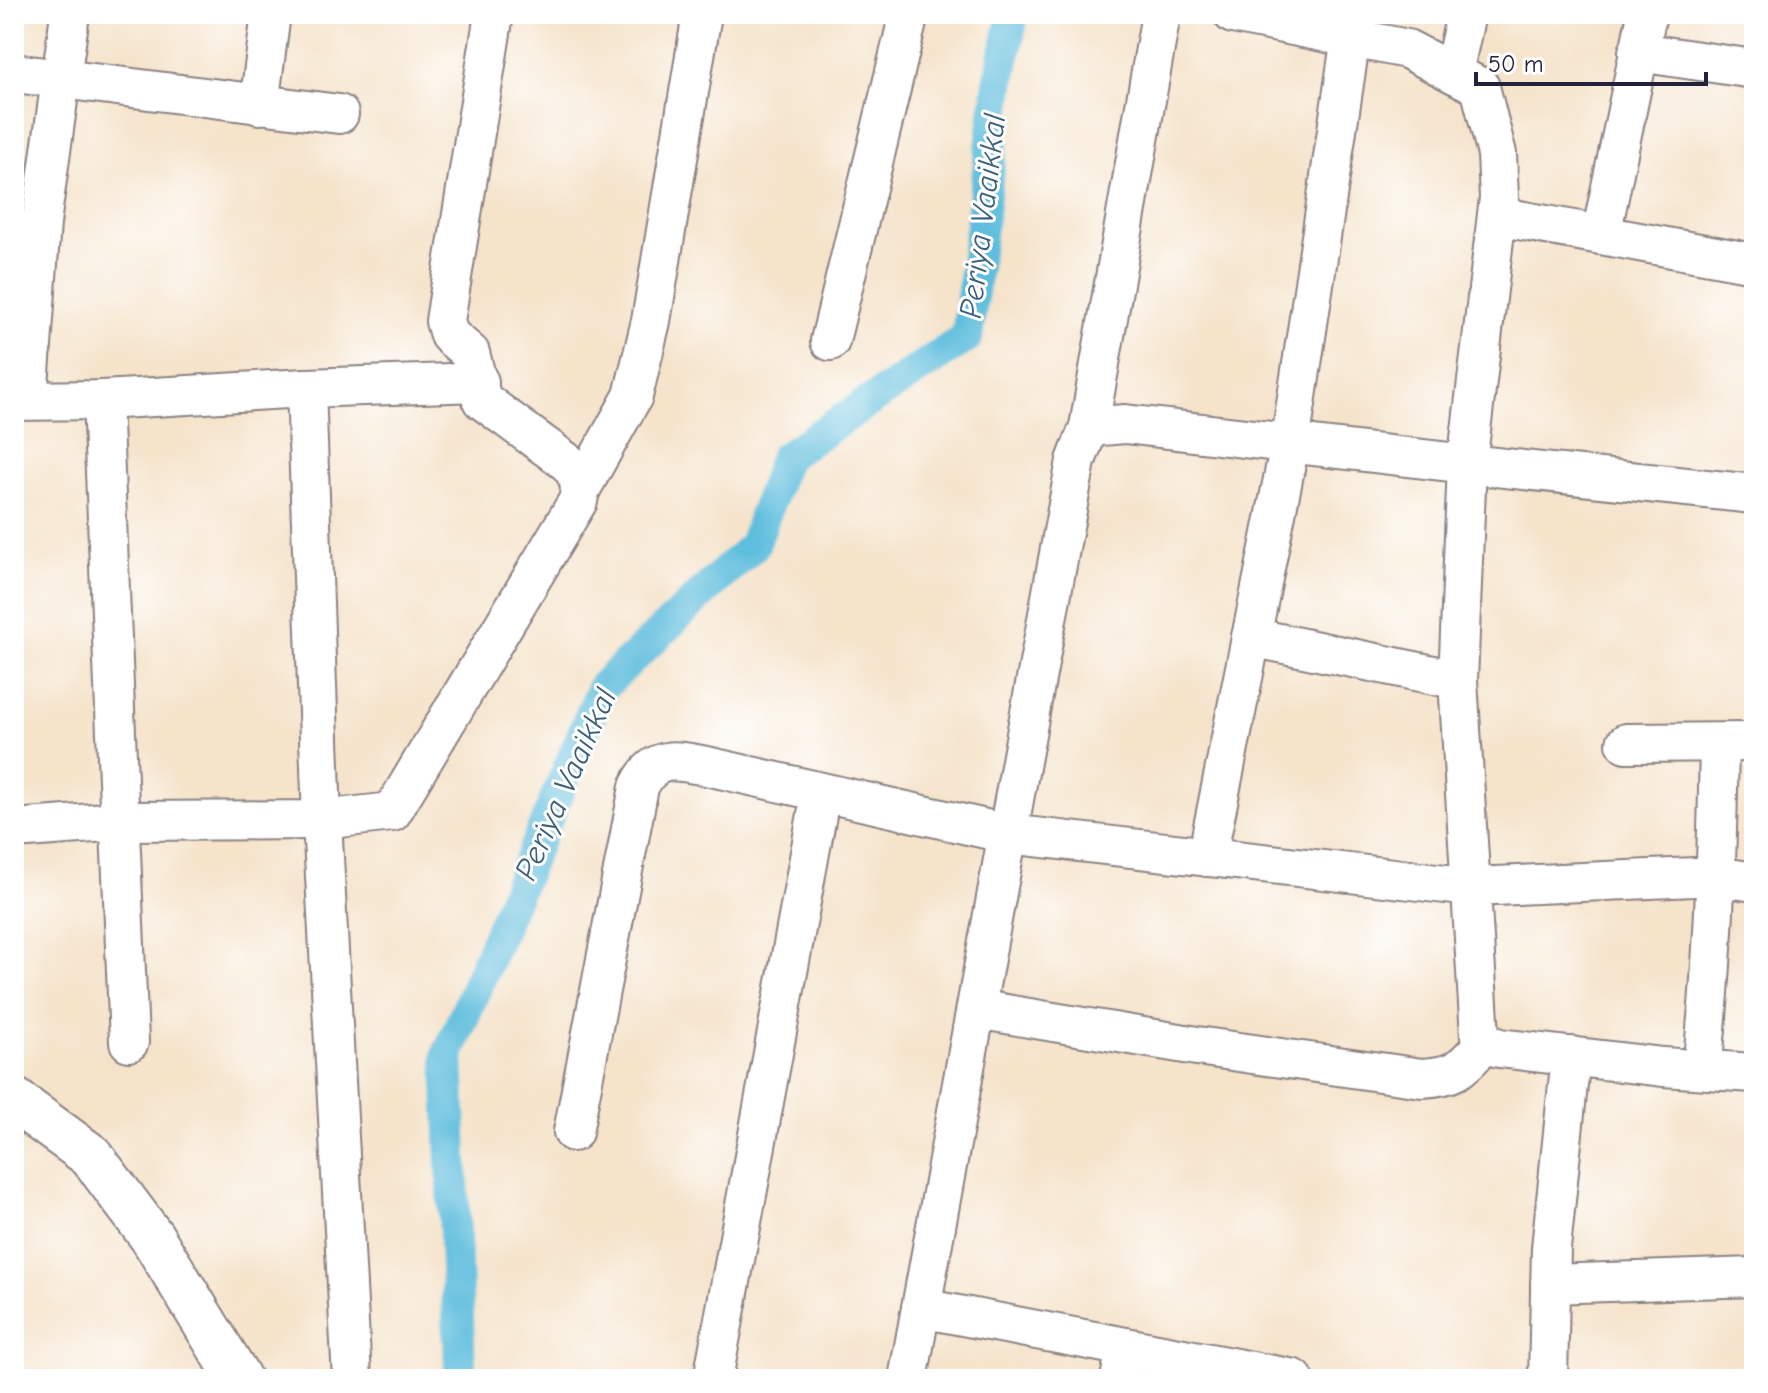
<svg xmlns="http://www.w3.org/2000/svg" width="1768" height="1393" font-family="'Comic Neue',sans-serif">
  <rect width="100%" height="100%" fill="#fff"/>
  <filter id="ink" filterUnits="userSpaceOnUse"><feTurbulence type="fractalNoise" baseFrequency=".0125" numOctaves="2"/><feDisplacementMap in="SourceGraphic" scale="16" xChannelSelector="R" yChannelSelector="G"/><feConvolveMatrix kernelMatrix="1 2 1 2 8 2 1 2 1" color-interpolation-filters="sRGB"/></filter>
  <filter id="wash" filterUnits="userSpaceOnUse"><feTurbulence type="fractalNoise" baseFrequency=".006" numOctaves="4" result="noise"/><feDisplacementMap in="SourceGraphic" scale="32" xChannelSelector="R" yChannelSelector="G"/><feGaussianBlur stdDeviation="1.8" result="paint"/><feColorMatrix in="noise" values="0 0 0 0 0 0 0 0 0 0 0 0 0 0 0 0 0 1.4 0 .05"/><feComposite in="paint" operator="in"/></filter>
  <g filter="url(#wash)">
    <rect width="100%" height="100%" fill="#f5e3ca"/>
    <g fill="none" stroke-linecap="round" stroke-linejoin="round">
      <path stroke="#5fbddd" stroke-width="32" d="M460 1371 448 1054 603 686 754 545 785 457 967 337 999 84 1013 14"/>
    </g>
  </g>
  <g filter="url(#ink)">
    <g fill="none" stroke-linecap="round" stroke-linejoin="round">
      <defs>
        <g id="minor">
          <path d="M1233 14 1407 49 1480 87 1497 154 1499 198 1467 464 1754 494"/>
          <path d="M1638 52 1754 69"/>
          <path d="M14 73 339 114"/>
          <path d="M1453 73 1466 14"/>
          <path d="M259 105 271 14"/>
          <path d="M1497 216 1754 263"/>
          <path d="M1601 235 1647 14"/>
          <path d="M830 341 909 14"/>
          <path d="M306 388 322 820 352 1379"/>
          <path d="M28 400 41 223 70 14"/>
          <path d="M102 400 129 1042"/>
          <path d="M14 401 102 400 306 388 479 382"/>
          <path d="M1089 427 1161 14"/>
          <path d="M581 489 633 396 651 321 702 14"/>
          <path d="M1251 637 1458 680"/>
          <path d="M1626 743 1754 742"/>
          <path d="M14 829 120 821 322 820 392 812 578 501C582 484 579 476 568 463L482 400 470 353 449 335 445 321 494 14"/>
          <path d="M1207 857 1290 444 1351 37"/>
          <path d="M976 1009 1197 1046 1422 1078C1459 1076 1462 1067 1486 1042"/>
          <path d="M1702 1069C1714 960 1717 852 1719 743"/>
          <path d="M573 1132 639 787C655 752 679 761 711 767L1008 834 1472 887 1717 876 1754 882"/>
          <path d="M1550 1284 1754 1277"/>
          <path d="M921 1308 1294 1379"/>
          <path d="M713 1379 821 793"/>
          <path d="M908 1379 1076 461 1089 427 1125 424 1467 464 1458 680 1480 1036 1486 1042 1499 1048 1663 1067 1754 1073"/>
          <path d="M1120 1379 1126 1347"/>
          <path d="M1548 1379 1551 1248 1571 1056"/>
        </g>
        <path id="tertiary" d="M14 1100 91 1156 152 1237 239 1379"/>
      </defs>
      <use href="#minor" stroke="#8c8282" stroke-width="42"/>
      <use href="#tertiary" stroke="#8c8282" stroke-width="48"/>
      <use href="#minor" stroke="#fff" stroke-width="38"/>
      <use href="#tertiary" stroke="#fff" stroke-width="44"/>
    </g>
  </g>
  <g text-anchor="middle" stroke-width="6" stroke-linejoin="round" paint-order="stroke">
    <g font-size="32" font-style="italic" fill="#3a607c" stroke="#fff">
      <text transform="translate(982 216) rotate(-83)" y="11">Periya Vaaikkal</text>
      <text transform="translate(565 784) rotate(-66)" y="11">Periya Vaaikkal</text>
    </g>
  </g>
  <rect width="1768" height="1393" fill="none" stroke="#fff" stroke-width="48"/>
  <path d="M1476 72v12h230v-12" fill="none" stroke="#22223b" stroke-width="4"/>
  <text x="1488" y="72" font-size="24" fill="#22223b" stroke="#ffffff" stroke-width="6" paint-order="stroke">50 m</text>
</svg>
